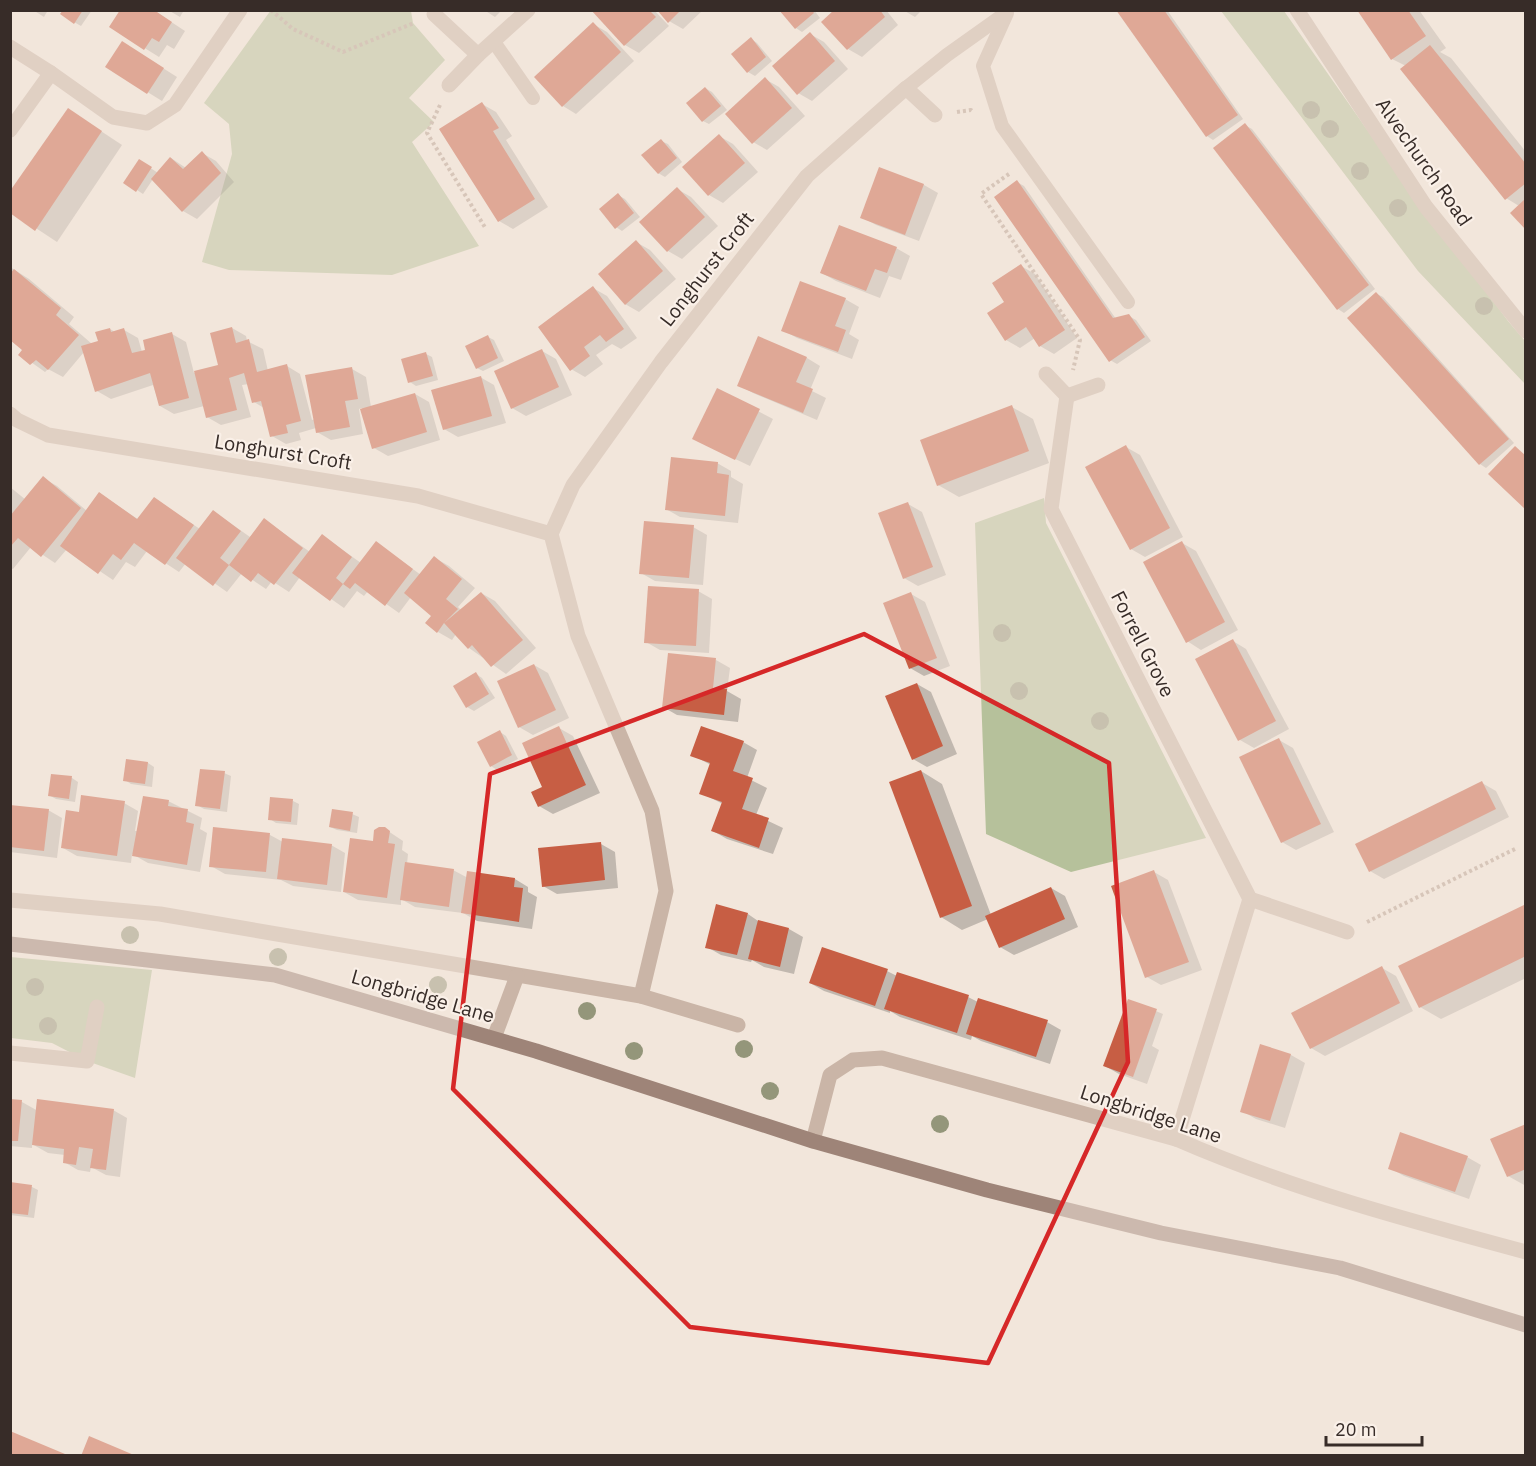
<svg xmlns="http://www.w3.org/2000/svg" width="1536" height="1466" font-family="'IBM Plex Sans',sans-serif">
  <rect width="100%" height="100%" fill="#f2e6db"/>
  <g fill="#b6c19b">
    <path d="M271 10 411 11 413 23 445 60 409 98 434 122 412 142 479 246 392 275 229 270 202 262 232 154 229 124 204 103Z"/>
    <path d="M1221 11H1284L1377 144 1508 321 1525 341V384L1418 271Z"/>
    <path d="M1044 498 1046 523 1206 838 1071 872 986 834 975 523Z"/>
    <path d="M10 957 152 970 135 1078 87 1061 52 1043 11 1038Z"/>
  </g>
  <g fill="#0003">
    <path d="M33 10H48L44 17Z"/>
    <path d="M65 10H92L81 26 74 22Z"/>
    <path d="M153 10 185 31 174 49 167 45 159 57 111 27Z"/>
    <path d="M168 10H184L180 17Z"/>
    <path d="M484 10H502L495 17Z"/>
    <path d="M593 10H654L669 26 639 53 625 45Z"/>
    <path d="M659 10H703L683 29 669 21Z"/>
    <path d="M781 10H814L820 18 802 32 796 28Z"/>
    <path d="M837 10H886L898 25 862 57 848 49Z"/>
    <path d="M903 10H922L915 17Z"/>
    <path d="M1118 10H1167L1243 119 1213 140 1207 136Z"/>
    <path d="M1359 10H1419L1446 48 1440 52 1451 58 1526 152V228L1519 206 1506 198 1406 66 1392 59Z"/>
    <path d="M593 24 607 32 634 61 576 114 563 106Z"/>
    <path d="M810 34 824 42 848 69 812 101 798 93Z"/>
    <path d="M751 39 757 43 772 61 755 76 748 72 733 54Z"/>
    <path d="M136 51 177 77 162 101 107 67Z"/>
    <path d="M765 79 779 87 805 116 767 150 753 142Z"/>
    <path d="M705 88 712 92 727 110 709 124 703 121Z"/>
    <path d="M482 104 496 112 512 136 506 140 548 207 513 229 499 221Z"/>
    <path d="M69 110 122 145 57 242 10 211Z"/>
    <path d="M1245 125 1252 129 1375 289 1344 313 1338 309Z"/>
    <path d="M719 136 733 144 758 172 723 203 709 195 684 167Z"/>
    <path d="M661 141 668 144 682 162 665 177 658 173Z"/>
    <path d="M202 153 216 161 234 182 197 219 183 211 153 179 143 194 137 190 140 161 158 173 171 158 186 168Z"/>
    <path d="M880 169 924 185 938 193 919 241 876 225 862 217Z"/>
    <path d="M1017 182 1024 186 1116 319 1129 316 1136 320 1151 341 1117 364 1110 360Z"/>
    <path d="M677 189 691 197 718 226 682 259 668 251 641 222Z"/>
    <path d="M618 195 625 199 640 217 622 231 616 227Z"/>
    <path d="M636 242 650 250 676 279 639 312 625 304Z"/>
    <path d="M896 248 910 256 901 280 889 276 880 298 836 281 822 273Z"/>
    <path d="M1021 266 1035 274 1077 338 1054 354 1040 346 1035 338 1020 348 1006 340 1007 302Z"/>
    <path d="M10 267 29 279 74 317 69 324 92 344 100 342 110 329 115 332 124 330 138 338 142 352 172 334 186 342 194 373 220 366 232 328 246 336 247 341 263 349 268 371 287 366 300 374 312 420 315 419 352 369 366 377 371 407 415 394 429 402 440 440 388 456 374 448 362 408 359 409 363 434 331 440 317 432 316 428 299 433 301 440 286 444 272 436 264 408 254 402 249 384 242 385 251 417 221 425 207 417 204 406 174 414 160 406 153 385 111 399 97 391 84 352 63 377 48 369 45 372 21 355 25 350 10 338Z"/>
    <path d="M593 288 607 296 637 338 621 349 612 344 596 355 603 364 585 377 571 369Z"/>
    <path d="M1377 294 1383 297 1514 443 1486 468 1480 464Z"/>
    <path d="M845 299 859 307 849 334 859 340 852 359 797 338 783 330Z"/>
    <path d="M488 337 494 340 504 361 483 371 477 368Z"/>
    <path d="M759 338 807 358 820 366 810 390 826 398 817 420 753 393 739 385Z"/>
    <path d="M542 351 556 359 572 395 526 416 512 408Z"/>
    <path d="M426 354 432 357 438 380 416 386 410 382Z"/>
    <path d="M480 377 494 385 506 423 458 437 444 429Z"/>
    <path d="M717 390 773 419 750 466 708 446Z"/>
    <path d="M1012 407 1033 419 1049 463 959 497 938 485Z"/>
    <path d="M1126 447 1140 455 1183 537 1145 557 1131 549Z"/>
    <path d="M717 463 731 471V477L743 484 738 523 680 517 666 509Z"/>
    <path d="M43 478 57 486 87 511 99 493 139 520 154 499 200 529 213 511 250 537 265 520 310 552 323 536 361 563 377 543 421 575 435 558 449 566 475 588 458 607 461 610 481 593 495 601 536 648 506 674 469 648 456 634 452 640 438 632 427 623 433 616 411 597 399 613 368 591 364 596 357 591 344 608 300 577 289 592 272 581 266 589 242 573 227 592 186 563 179 572 147 551 135 567 126 562 113 580 67 549 55 563 31 547 13 569 10 568V487L26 500Z"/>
    <path d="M908 504 922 512 946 575 918 586 904 578Z"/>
    <path d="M693 527 707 535 703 585 655 581 641 573Z"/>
    <path d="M1182 543 1196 551 1238 630 1201 650 1187 641Z"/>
    <path d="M698 591 712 599 709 653 660 650 646 642Z"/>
    <path d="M911 594 925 602 950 666 924 676 910 668Z"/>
    <path d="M1233 641 1246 649 1289 729 1254 748 1240 740Z"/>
    <path d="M716 660 730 668 727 691 741 699 738 722 677 715 663 707Z"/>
    <path d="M534 665 548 673 569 718 533 735 519 727Z"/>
    <path d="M476 674 482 678 495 698 474 711 467 707 455 686Z"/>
    <path d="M917 684 931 692 957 754 927 767 913 759Z"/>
    <path d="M559 728 573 736 600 793 553 814 539 806Z"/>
    <path d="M500 732 506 736 518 759 497 770 491 766Z"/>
    <path d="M1279 740 1293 748 1334 832 1296 850 1282 842Z"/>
    <path d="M743 742 757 750 747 778 767 788 756 815 783 828 773 854 727 839 713 831 723 804 701 793 711 765 692 755Z"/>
    <path d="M127 760 148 763 154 767 152 787 131 784 125 780Z"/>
    <path d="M921 771 942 784 991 915 1051 888 1065 896 1078 927 1014 955 1000 947 988 919 962 930 941 917Z"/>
    <path d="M224 773 231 776 227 812 204 809 197 805Z"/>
    <path d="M52 775 72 778 78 782 75 802 56 799 49 795Z"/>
    <path d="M1482 783 1496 791 1509 817 1384 879 1370 871Z"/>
    <path d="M168 801 202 818 200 829 207 833 200 872 148 863 132 854 131 863 77 856 63 848 80 814 124 803 138 811 135 831H138Z"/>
    <path d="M293 801 299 804 297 825 276 823 270 819Z"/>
    <path d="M10 806 48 810 62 818 57 858 10 852Z"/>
    <path d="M352 814 359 817 357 833 337 830 330 827Z"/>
    <path d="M385 829 403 841 402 850 408 854 407 864 453 870 468 878 515 879 528 887V892L537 897 532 929 477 921 463 913 415 907 401 899V905L358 900 344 892 374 843Z"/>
    <path d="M270 835 283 842 331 845 345 853 341 892 293 886 281 880 225 874 211 866Z"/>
    <path d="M601 844 615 852 618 888 557 894 543 886Z"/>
    <path d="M1154 872 1168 880 1202 970 1161 985 1147 977 1113 887Z"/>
    <path d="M1526 905V978L1441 1019 1420 1007Z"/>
    <path d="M748 914 761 923 789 929 803 937 794 974 764 967 752 960 751 962 721 955 707 947Z"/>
    <path d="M822 949 887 971 897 976 968 997 978 1002 1047 1022 1061 1030 1050 1064 981 1041 972 1036 971 1040 900 1017 890 1011V1013L824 991 810 983Z"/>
    <path d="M1382 968 1396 976 1413 1011 1325 1056 1311 1048Z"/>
    <path d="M1129 1000 1163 1014 1152 1046 1159 1050 1147 1084 1119 1074 1105 1066Z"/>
    <path d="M1261 1046 1291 1055 1305 1063 1285 1128 1256 1119 1242 1111Z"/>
    <path d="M10 1101 22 1102 38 1111 113 1110 127 1118 120 1177 106 1175 91 1167 90 1172 78 1170 64 1162 65 1155 48 1153 32 1144V1148L10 1146Z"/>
    <path d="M1526 1125V1186L1508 1176Z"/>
    <path d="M1467 1157 1481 1165 1469 1199 1404 1176 1390 1168Z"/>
    <path d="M10 1184 32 1187 38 1190 34 1218 10 1215Z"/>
  </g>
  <g fill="#c75e44">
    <path d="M63 10H83L74 24 60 14Z"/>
    <path d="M120 10H154L172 22 159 42 152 38 144 50 109 27Z"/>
    <path d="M591 10H649L656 17 624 46Z"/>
    <path d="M657 10H681L668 23Z"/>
    <path d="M779 10H812L814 13 795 29Z"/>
    <path d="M834 10H880L885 17 847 50 821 22Z"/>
    <path d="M1116 10H1164L1238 115 1206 137Z"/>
    <path d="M1357 10H1408L1426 36 1391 60Z"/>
    <path d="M593 22 621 52 562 107 534 77Z"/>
    <path d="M810 32 835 61 797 95 772 66Z"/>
    <path d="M751 37 766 57 747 73 731 54Z"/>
    <path d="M122 41 164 68 147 94 105 67Z"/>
    <path d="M1430 45 1526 164V183L1505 200 1400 69Z"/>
    <path d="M765 77 792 108 752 144 725 114Z"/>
    <path d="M705 87 721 106 702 122 686 103Z"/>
    <path d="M482 102 499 128 493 131 535 199 498 222 439 129Z"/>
    <path d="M68 108 102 131 35 231 10 213V191Z"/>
    <path d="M1245 123 1369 285 1337 310 1213 148Z"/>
    <path d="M719 134 745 163 708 196 682 167Z"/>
    <path d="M661 139 677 158 658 174 641 155Z"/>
    <path d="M202 151 221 173 182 212 151 179 170 157 183 169Z"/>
    <path d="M139 159 152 167 136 192 123 183Z"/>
    <path d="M879 167 924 184 905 235 860 218Z"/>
    <path d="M1017 180 1113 318 1129 314 1145 337 1109 362 994 197Z"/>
    <path d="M677 187 705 217 667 252 639 222Z"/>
    <path d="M618 193 634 213 615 229 599 209Z"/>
    <path d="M1526 198V230L1510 213Z"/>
    <path d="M839 225 897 247 887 273 875 269 866 291 820 273Z"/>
    <path d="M636 240 663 271 625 305 598 274Z"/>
    <path d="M1021 264 1065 330 1039 347 1026 327 1005 341 987 313 1004 302 992 283Z"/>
    <path d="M14 269 61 308 56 315 79 335 48 370 36 360 30 365 18 355 22 350 10 340V274Z"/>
    <path d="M800 281 846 298 835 326 846 330 838 352 781 331Z"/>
    <path d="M593 286 624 329 606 342 600 335 584 347 590 356 570 371 538 327Z"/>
    <path d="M1376 292 1509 439 1479 465 1347 318Z"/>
    <path d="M232 327 236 343 249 339 257 372 287 364 301 421 286 425 288 433 270 437 261 401 252 403 244 373 229 378 237 410 206 418 194 371 218 365 210 333Z"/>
    <path d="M110 328 111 332 124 328 132 353 145 350 143 340 172 332 189 398 159 406 150 373 95 392 81 346 98 341 95 332Z"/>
    <path d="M488 335 498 358 476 369 465 346Z"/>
    <path d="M758 336 807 357 796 382 813 389 803 413 737 386Z"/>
    <path d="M542 349 559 387 511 409 494 371Z"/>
    <path d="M426 352 433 376 408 383 401 359Z"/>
    <path d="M352 367 358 399 345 401 350 427 316 433 305 375Z"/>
    <path d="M481 376 492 416 443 430 431 390Z"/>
    <path d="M717 388 760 409 735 460 692 439Z"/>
    <path d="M415 393 427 432 372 449 360 409Z"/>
    <path d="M1012 405 1029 451 937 486 920 440Z"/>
    <path d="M1126 445 1170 528 1130 550 1085 467Z"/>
    <path d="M1515 446 1526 456V510L1488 474Z"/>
    <path d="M671 457 718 462 717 473 729 475 725 516 665 510Z"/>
    <path d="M43 476 81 508 41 557 18 538 10 547V516Z"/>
    <path d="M99 492 137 519 154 497 194 525 165 565 134 543 121 560 113 554 98 574 60 546Z"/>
    <path d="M908 502 933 567 903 579 878 513Z"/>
    <path d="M213 510 241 531 220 558 229 565 213 586 176 558Z"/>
    <path d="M264 518 303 548 274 585 258 573 251 582 229 565Z"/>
    <path d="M644 521 694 525 689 578 639 574Z"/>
    <path d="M322 534 352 557 336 578 343 584 330 601 292 573Z"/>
    <path d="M376 541 413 569 385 606 355 583 350 589 343 584Z"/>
    <path d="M1182 541 1225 622 1186 643 1143 562Z"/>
    <path d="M434 556 462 579 446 599 458 609 444 623 481 592 523 640 491 667 472 645 468 649 444 623 437 633 425 623 431 616 404 593Z"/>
    <path d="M648 586 699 589 696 646 644 643Z"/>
    <path d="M911 592 937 658 909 669 883 603Z"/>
    <path d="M1233 639 1276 721 1238 741 1195 659Z"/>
    <path d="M668 653 716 658 713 688 727 689 724 715 662 708Z"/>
    <path d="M534 664 556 710 518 728 497 681Z"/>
    <path d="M476 672 489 694 466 708 453 686Z"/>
    <path d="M917 683 943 746 912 760 885 696Z"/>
    <path d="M559 726 586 785 538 807 531 792 542 787 522 743Z"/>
    <path d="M701 726 744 741 733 771 753 778 742 809 769 818 759 848 711 831 722 802 699 794 710 763 690 756Z"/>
    <path d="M500 730 512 755 490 767 477 742Z"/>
    <path d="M1279 738 1321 824 1281 843 1239 757Z"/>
    <path d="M126 759 148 762 145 784 123 781Z"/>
    <path d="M200 769 225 771 220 809 195 806Z"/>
    <path d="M921 770 972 906 940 918 889 782Z"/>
    <path d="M51 774 72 776 69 799 48 796Z"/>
    <path d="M1482 781 1496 809 1369 872 1355 844Z"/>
    <path d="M81 795 125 801 117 856 61 848 66 810 79 812Z"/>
    <path d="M143 796 169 800 168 806 188 809 186 822 194 824 187 865 132 856Z"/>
    <path d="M270 797 293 799 291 822 268 820Z"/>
    <path d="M10 805 49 809 44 851 10 847Z"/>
    <path d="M332 809 353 812 350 831 329 827Z"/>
    <path d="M213 827 270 833 266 872 209 867Z"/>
    <path d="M379 827H385L390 831 388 843 395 844 387 898 343 892 350 838 373 841 374 830Z"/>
    <path d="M282 838 332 844 327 885 277 879Z"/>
    <path d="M601 842 605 880 542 887 538 848Z"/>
    <path d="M405 862 454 869 449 907 400 900Z"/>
    <path d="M1154 870 1189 962 1145 978 1111 886Z"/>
    <path d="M467 871 515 878 514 887 523 888 519 922 461 913Z"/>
    <path d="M1051 887 1065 919 999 948 985 916Z"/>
    <path d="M716 904 748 913 737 955 705 948Z"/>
    <path d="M1526 904V956L1419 1008 1398 966Z"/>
    <path d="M758 920 789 928 780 967 748 959Z"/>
    <path d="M822 947 888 969 875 1006 809 983Z"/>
    <path d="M1382 966 1400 1003 1310 1049 1291 1013Z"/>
    <path d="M897 972 969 995 957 1033 884 1009Z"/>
    <path d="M978 998 1048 1020 1036 1057 966 1034Z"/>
    <path d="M1128 999 1157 1009 1133 1077 1103 1066Z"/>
    <path d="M1260 1044 1291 1054 1270 1121 1240 1112Z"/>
    <path d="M10 1099 22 1100 18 1141H10Z"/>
    <path d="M37 1099 114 1109 106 1170 90 1168 93 1149 79 1147 76 1165 63 1163 64 1149 32 1145Z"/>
    <path d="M1526 1124V1169L1507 1177 1490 1139Z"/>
    <path d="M1400 1132 1468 1156 1455 1192 1388 1169Z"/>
    <path d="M10 1182 32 1185 28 1215 10 1213Z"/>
    <path d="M10 1431 65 1454 64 1456H10Z"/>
    <path d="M89 1436 134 1455V1456H81Z"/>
  </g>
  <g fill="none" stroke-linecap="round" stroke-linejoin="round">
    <g stroke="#b69f91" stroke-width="4" stroke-dasharray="3 3" stroke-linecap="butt">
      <path d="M271 10 293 29 343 52 414 23"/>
      <path d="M440 105 427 133 486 229"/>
      <path d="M957 112 971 110 972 111"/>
      <path d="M1009 174 981 194 1080 340 1073 370"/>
      <path d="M1367 922 1515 849"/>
    </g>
    <g stroke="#cab5a7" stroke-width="14">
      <path d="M1007 13 983 66 1002 126 1128 302"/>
      <path d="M494 42 533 98"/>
      <path d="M906 88 947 55 1006 13"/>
    </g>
    <g stroke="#cab5a7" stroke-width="15">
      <path d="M434 14 478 55 528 10"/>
      <path d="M10 47 51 73"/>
      <path d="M449 85 478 55"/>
      <path d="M10 130 51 73 113 117 147 123 175 105 240 10"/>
      <path d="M1046 374 1067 396 1051 509 1250 899 1176 1139"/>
      <path d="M1067 396 1098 385"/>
      <path d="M10 414 17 420 48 435 418 496 551 534 578 636 652 811 666 891 641 996"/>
      <path d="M551 534 573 485 661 362 807 176 906 88 935 115"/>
      <path d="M1250 899 1347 932"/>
      <path d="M10 900 160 914 641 996 738 1025"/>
      <path d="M494 1038 517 976"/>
      <path d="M10 1053 87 1061 97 1007"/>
      <path d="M813 1141 830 1075 853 1060 882 1058 1176 1139C1288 1188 1407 1220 1526 1252"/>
    </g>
    <path stroke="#cab5a7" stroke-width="15" d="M1297 10 1426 207 1526 331"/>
    <path stroke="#9e8478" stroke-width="15" d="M10 944 275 975 536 1051 813 1141 987 1190 1161 1233 1340 1268 1526 1325"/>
  </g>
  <g fill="#94967a">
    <circle cx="1311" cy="110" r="9"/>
    <circle cx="1330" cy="129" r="9"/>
    <circle cx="1360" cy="171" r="9"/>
    <circle cx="1398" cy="208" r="9"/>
    <circle cx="1484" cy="306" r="9"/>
    <circle cx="1002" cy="633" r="9"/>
    <circle cx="1019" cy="691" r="9"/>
    <circle cx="1100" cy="721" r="9"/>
    <circle cx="130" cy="935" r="9"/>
    <circle cx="278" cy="957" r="9"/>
    <circle cx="438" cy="985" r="9"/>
    <circle cx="35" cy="987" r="9"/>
    <circle cx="587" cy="1011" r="9"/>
    <circle cx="48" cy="1026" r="9"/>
    <circle cx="744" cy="1049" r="9"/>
    <circle cx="634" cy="1051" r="9"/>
    <circle cx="770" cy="1091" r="9"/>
    <circle cx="940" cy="1124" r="9"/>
  </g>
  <path d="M0 0H1536V1466H0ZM864 634 1109 763 1128 1062 988 1363 690 1327 453 1089 490 774Z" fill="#f2e6db" fill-opacity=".55" fill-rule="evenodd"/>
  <path fill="none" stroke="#d62828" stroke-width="4.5" stroke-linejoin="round" d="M864 634 1109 763 1128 1062 988 1363 690 1327 453 1089 490 774Z"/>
  <g text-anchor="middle" stroke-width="4.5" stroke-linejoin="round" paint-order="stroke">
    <g font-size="20" fill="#372c28" stroke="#faf0e8">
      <text transform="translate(1424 162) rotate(55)" y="7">Alvechurch Road</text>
      <text transform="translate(707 269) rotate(-52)" y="7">Longhurst Croft</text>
      <text transform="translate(283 452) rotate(9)" y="7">Longhurst Croft</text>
      <text transform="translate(1143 644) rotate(63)" y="7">Forrell Grove</text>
      <text transform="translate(423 996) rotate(16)" y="7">Longbridge Lane</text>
      <text transform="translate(1151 1114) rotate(18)" y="7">Longbridge Lane</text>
    </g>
  </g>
  <rect width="1536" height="1466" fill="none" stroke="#372c28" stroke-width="24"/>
  <path d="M1326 1436v9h96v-9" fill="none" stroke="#372c28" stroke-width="3"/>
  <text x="1335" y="1436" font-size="18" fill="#372c28" stroke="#faf0e8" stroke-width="4.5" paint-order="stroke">20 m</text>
</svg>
